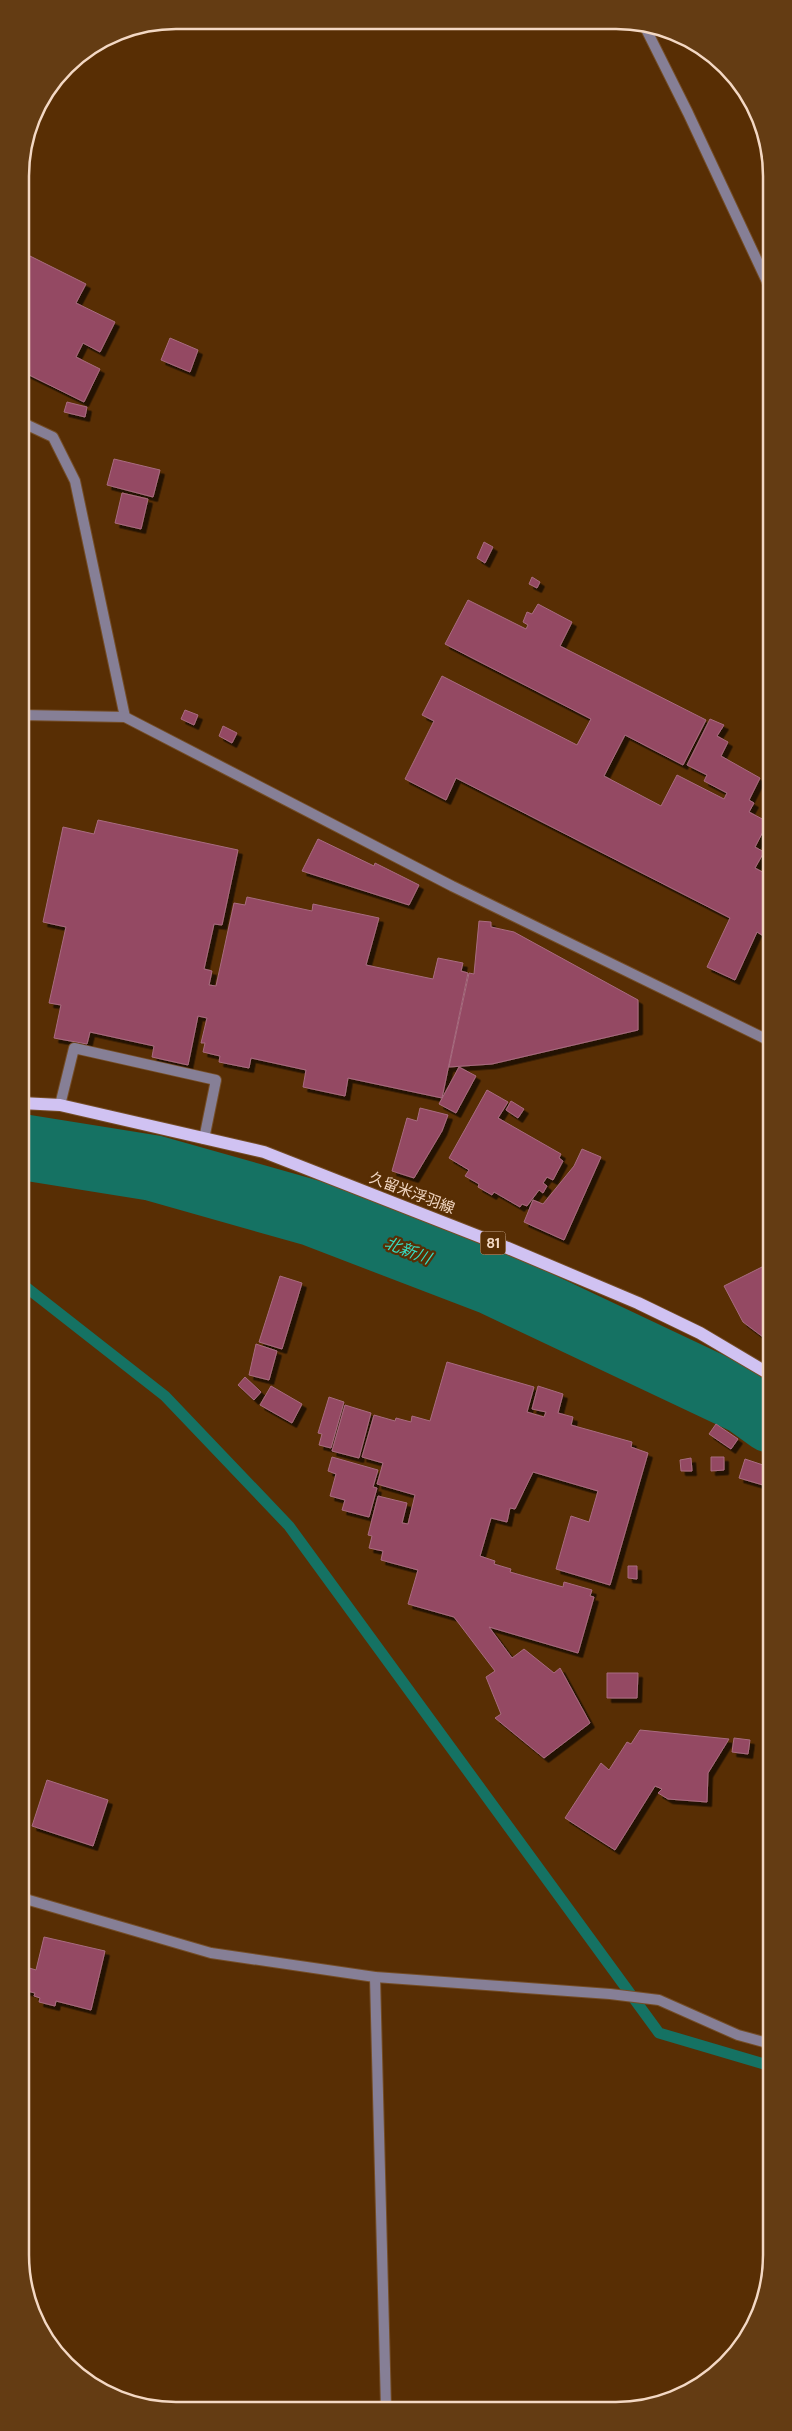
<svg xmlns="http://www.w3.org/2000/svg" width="792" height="2431" font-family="'DM Sans','Noto Sans JP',sans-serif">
  <defs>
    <filter id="shadow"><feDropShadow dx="4.5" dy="4.5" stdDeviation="0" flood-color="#0009"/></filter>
  </defs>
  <rect width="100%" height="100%" fill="#582e04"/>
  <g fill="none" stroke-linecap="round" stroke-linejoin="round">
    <path stroke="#157263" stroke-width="11" d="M22 1284 165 1396 289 1526 659 2033 771 2066"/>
    <path stroke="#157263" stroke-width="66" d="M22 1147 153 1168 312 1213 492 1282 746 1402 771 1420"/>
  </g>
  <g fill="#944864" stroke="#a86c80" filter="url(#shadow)">
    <path d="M30 256 86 284 76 303 115 322 100 352 83 343 76 357 100 369 84 402 21 371V337L23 338 25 332 21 330V320L24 313 21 311 20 276Z"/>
    <path d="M170 338 198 350 190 372 161 360Z"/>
    <path d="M67 402 87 407 85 417 64 412Z"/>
    <path d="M114 459 160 470 153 497 107 485Z"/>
    <path d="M122 493 148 499 141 529 115 523Z"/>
    <path d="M484 542 493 547 485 563 477 558Z"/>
    <path d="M532 577 540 582 537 588 529 584Z"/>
    <path d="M468 600 526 629 528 625 523 622 527 612 532 614 538 604 572 622 560 646 706 720 683 765 625 735 604 776 661 806 677 775 724 799 727 793 704 781 707 775 687 765 710 719 724 725 717 736 728 742 721 756 760 778 749 800 754 803 749 812 768 822 755 847 764 852 755 868 770 876V927L765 937 757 932 735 980 707 967 730 918 456 778 446 800 405 779 434 721 422 715 442 676 577 745 591 719 445 644Z"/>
    <path d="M185 710 198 715 194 725 181 719Z"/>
    <path d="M223 726 237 733 232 743 219 736Z"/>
    <path d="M98 820 238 850 222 925 214 924 204 969 212 971 209 985 216 986 234 903 245 905 247 897 312 911 313 904 379 918 366 965 433 979 438 958 463 963 461 971 468 973 442 1098 348 1078 345 1096 303 1087 306 1070 251 1058 249 1068 219 1062 220 1056 203 1052 205 1043H201L207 1018 198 1016 188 1065 152 1057 154 1046 90 1032 87 1044 54 1038 61 1005 49 1003 66 927 43 922 63 827 94 834Z"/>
    <path d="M318 839 374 866 375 863 419 885 409 905 302 871Z"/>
    <path d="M479 921 491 922V927L514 932 638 1000V1030L492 1064 449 1067 469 973 474 974Z"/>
    <path d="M459 1067 476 1076 456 1113 439 1104Z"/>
    <path d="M487 1090 508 1102 498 1118 561 1154 559 1158 563 1161 553 1180 547 1177 543 1183 547 1186 543 1193 539 1190 527 1206 522 1204 520 1207 494 1192 492 1195 478 1187 479 1184 465 1176 469 1170 449 1158Z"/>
    <path d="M511 1101 524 1109 518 1118 506 1110Z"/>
    <path d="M420 1108 448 1115 442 1131 414 1178 392 1171 407 1118 417 1121Z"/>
    <path d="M582 1149 601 1157 564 1240 524 1222 533 1200 543 1204 574 1166Z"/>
    <path d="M770 1263 771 1343 743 1322 724 1286Z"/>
    <path d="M280 1276 302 1283 282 1349 259 1342Z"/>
    <path d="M256 1344 277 1351 269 1380 249 1375Z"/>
    <path d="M447 1362 534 1387 527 1412 544 1417 546 1412 532 1409 538 1386 563 1394 558 1413 573 1417 571 1425 632 1442 631 1447 648 1453 610 1585 556 1569 571 1516 589 1522 598 1491 533 1472 515 1509 510 1508 507 1522 491 1518 480 1556 495 1561 494 1564 511 1569 510 1572 563 1587 564 1582 592 1590 590 1596 594 1597 578 1653 489 1627 512 1658 524 1649 554 1673 560 1668 590 1723 544 1758 495 1718 501 1714 486 1677 495 1671 454 1617 408 1604 418 1570 381 1560 383 1551 369 1548 372 1536 368 1535 378 1496 407 1503 402 1523 408 1524 415 1495 377 1484 383 1463 362 1457 374 1415 395 1421 396 1418 411 1422 412 1416 430 1421Z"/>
    <path d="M245 1377 261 1392 254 1400 238 1385Z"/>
    <path d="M271 1386 302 1404 292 1423 260 1405Z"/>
    <path d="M329 1397 344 1402 331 1448 319 1445 322 1434 318 1433Z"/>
    <path d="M345 1405 371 1413 359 1458 332 1451Z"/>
    <path d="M716 1424 738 1439 731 1449 709 1434Z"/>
    <path d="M332 1457 378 1470 373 1487 377 1488 369 1517 342 1510 345 1500 330 1496 336 1474 328 1471Z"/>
    <path d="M711 1457H724V1470L711 1471Z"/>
    <path d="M691 1458 692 1471H681L680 1460Z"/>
    <path d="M745 1459 769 1467 763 1485 739 1478Z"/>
    <path d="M628 1566H637V1579L628 1578Z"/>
    <path d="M607 1673H638L637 1698H607Z"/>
    <path d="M640 1730 729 1739 708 1773 707 1802 668 1799 658 1793 662 1789 655 1786 615 1850 565 1818 601 1763 609 1770 627 1742 631 1744Z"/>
    <path d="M734 1738 750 1740 748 1754 732 1752Z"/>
    <path d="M47 1780 108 1800 93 1846 32 1826Z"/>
    <path d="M44 1937 105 1951 91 2010 56 2001 55 2006 39 2002 40 1998 34 1996 35 1993 23 1990 26 1967 36 1970Z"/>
  </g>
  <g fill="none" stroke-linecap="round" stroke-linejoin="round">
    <defs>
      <path id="service" d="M60 1105 74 1048 216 1080 204 1139"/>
      <g id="minor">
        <path d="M21 422 53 437 75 481 125 717"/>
        <path d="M21 715 125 717 452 886 770 1041"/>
        <path d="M22 1898 211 1953 375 1977 610 1994 659 2000 738 2035 771 2044"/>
        <path d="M375 1977 386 2408"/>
      </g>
      <path id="tertiary" d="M643 23 688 113 769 286"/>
      <path id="primary" d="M21 1103 60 1105 264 1152 496 1243 638 1303 700 1333 771 1375"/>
    </defs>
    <use href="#service" stroke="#744d27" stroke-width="12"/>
    <use href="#minor" stroke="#744d27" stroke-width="12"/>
    <use href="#tertiary" stroke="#744d27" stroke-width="12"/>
    <use href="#primary" stroke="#744d27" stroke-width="14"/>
    <use href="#service" stroke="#867f96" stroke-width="10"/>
    <use href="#minor" stroke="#867f96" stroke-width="10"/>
    <use href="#tertiary" stroke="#867f96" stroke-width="10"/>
    <use href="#primary" stroke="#d0c2f2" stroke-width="12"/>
  </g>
  <g text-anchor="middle" stroke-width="4.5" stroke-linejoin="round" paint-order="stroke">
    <rect fill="#582e04" stroke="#c4a58a" stroke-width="1" x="480.5" y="1231.5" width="25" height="23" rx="4"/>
    <g font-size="14" font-weight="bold" fill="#f3d8c4">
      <text x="493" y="1248">81</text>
    </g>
    <g font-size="15" fill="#f3d8c4" stroke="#582e04">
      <text transform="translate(412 1193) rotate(21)" y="5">久留米浮羽線</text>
    </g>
    <g font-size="16" font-style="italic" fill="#37dcc1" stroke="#582e04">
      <text transform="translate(408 1250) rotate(21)" y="6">北新川</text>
    </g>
  </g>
  <path d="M0 0H792V2431H0ZM176 29H616A147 147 0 0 1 763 176V2255A147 147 0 0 1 616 2402H176A147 147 0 0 1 29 2255V176A147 147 0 0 1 176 29Z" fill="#643c13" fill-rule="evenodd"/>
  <path fill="none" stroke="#f3d8c4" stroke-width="2.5" d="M176 29H616A147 147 0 0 1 763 176V2255A147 147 0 0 1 616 2402H176A147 147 0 0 1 29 2255V176A147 147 0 0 1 176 29Z"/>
</svg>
